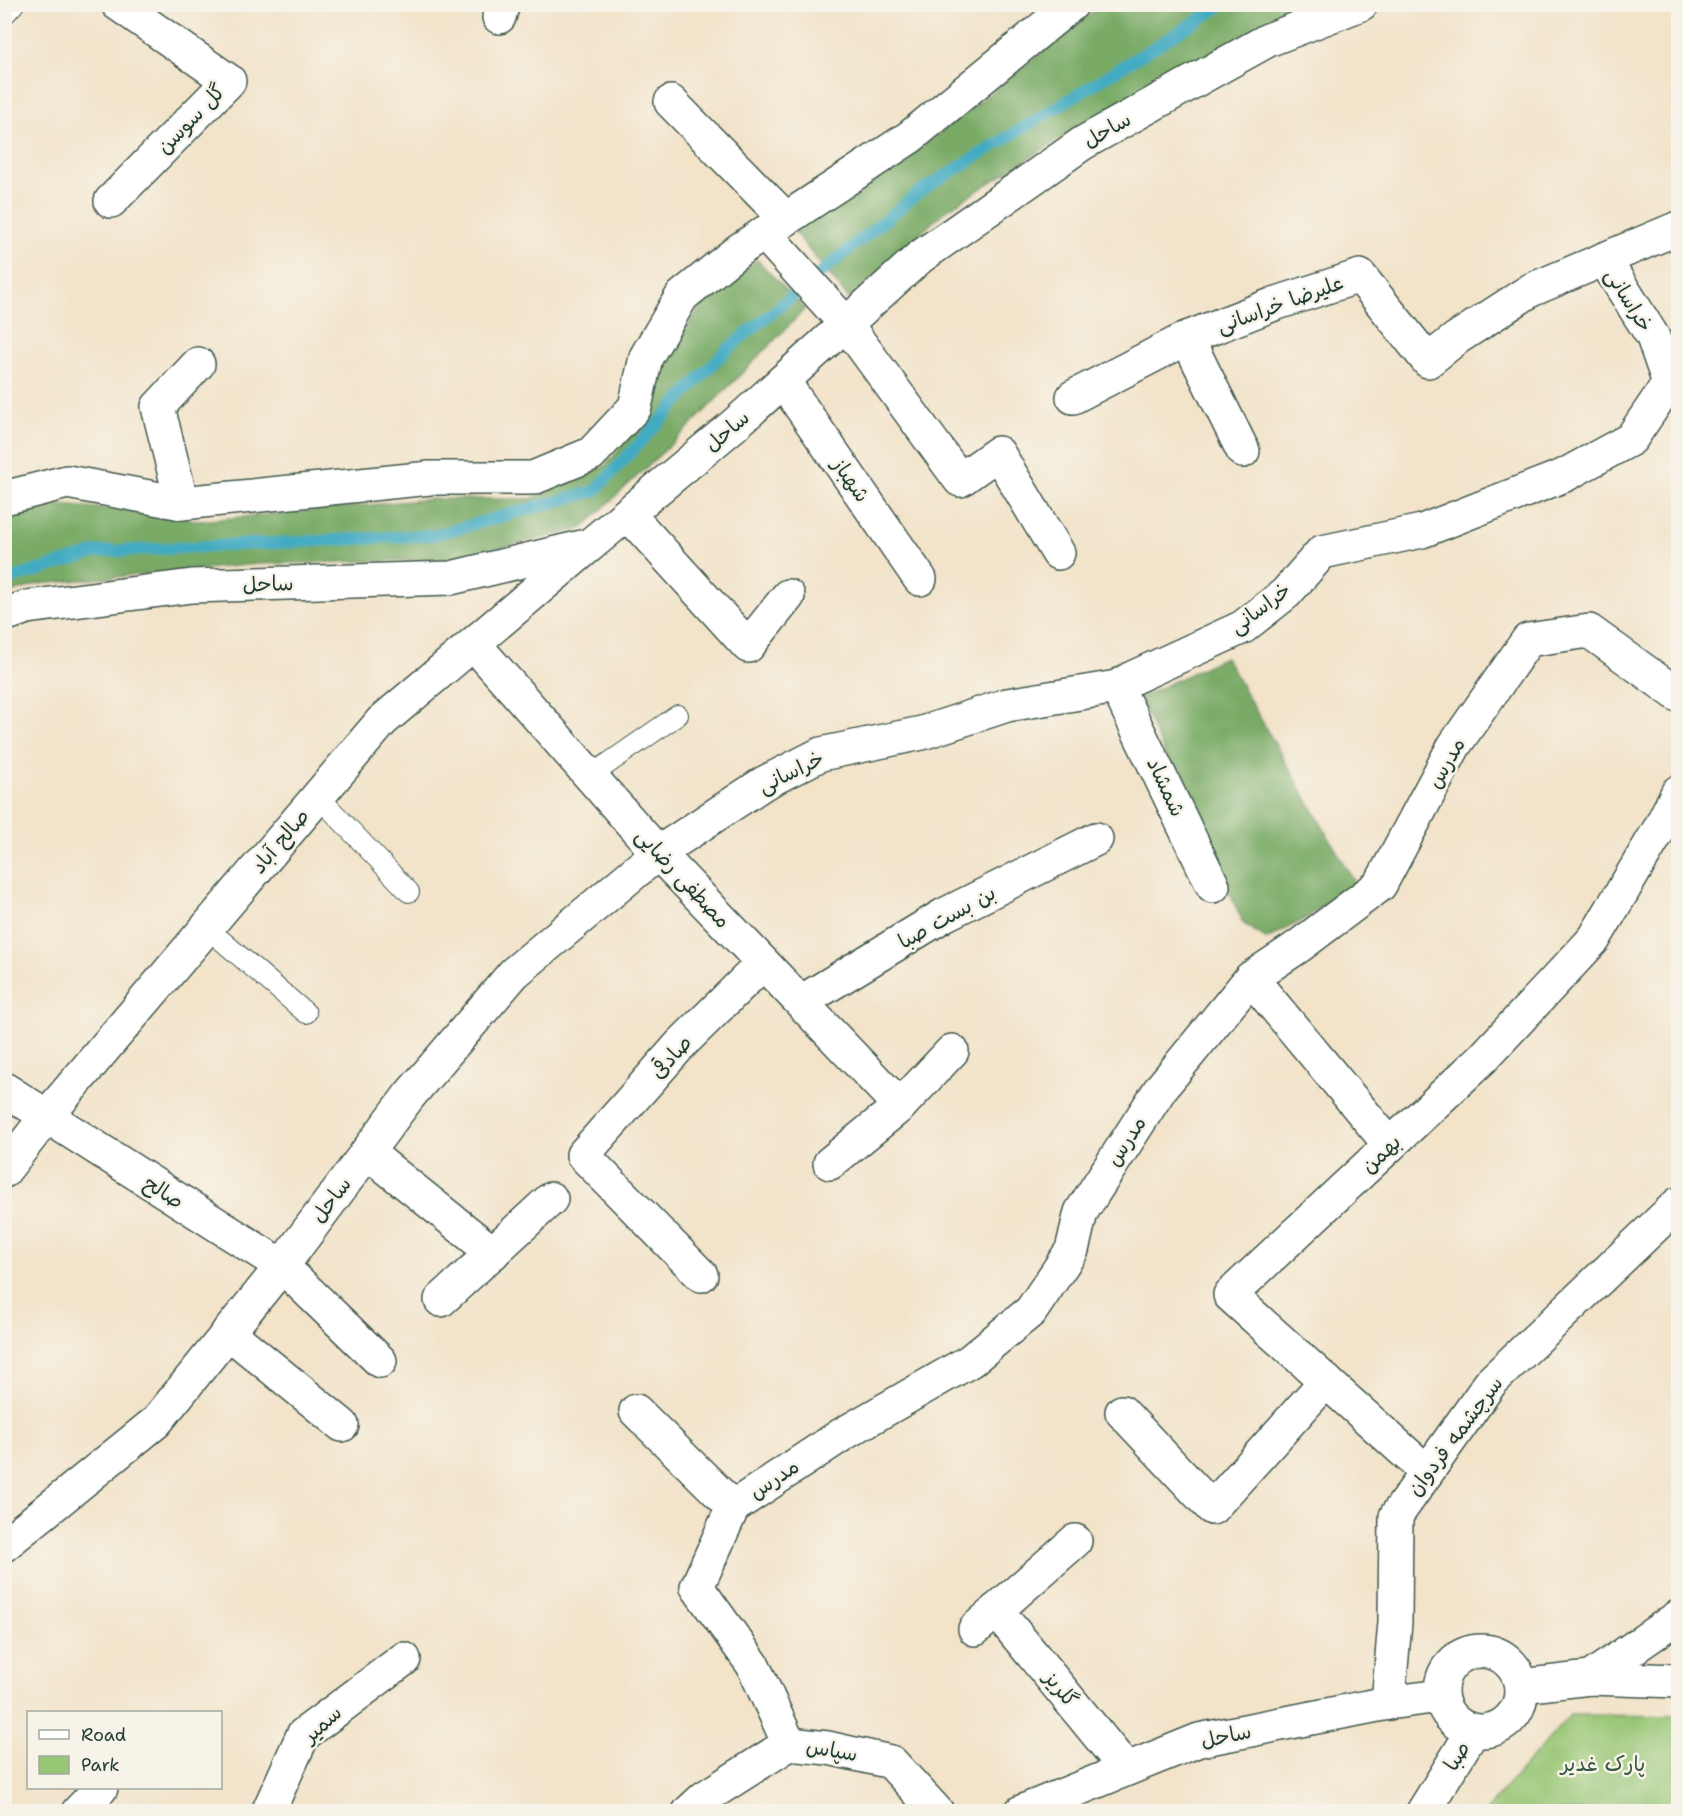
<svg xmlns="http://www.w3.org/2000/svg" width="1683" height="1816" font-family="'Shantell Sans','Playpen Sans Arabic',sans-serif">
  <rect width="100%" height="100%" fill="#f7f3e8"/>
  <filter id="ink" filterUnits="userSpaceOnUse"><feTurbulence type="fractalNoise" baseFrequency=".0167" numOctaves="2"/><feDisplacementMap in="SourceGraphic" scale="12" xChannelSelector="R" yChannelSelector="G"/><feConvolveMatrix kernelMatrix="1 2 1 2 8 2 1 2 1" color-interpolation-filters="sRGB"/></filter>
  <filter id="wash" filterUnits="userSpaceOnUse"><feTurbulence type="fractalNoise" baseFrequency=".008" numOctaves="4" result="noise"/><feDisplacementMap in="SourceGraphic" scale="24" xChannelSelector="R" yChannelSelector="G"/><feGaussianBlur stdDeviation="1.35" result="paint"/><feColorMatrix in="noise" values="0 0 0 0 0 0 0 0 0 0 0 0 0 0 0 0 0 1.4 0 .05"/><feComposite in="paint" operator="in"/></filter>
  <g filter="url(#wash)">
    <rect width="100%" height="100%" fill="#f2e3c9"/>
    <path fill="#97c675" stroke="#5b8254" stroke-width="1.5" d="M1570 1715 1678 1716V1811H1485Z"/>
    <g fill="#79ab66" stroke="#4c744d" stroke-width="1.5">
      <path d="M1102 5H1309L1261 26 1129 96 946 210 849 299 793 230 916 152Z"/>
      <path d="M757 260 805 309 687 429 581 529 451 559 258 564 38 584 5 595V520L57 505 148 512 200 521 431 499H531L605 466 652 412 668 355 701 306Z"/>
      <path d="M1225 657 1355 883 1306 918 1267 939 1244 924 1139 698Z"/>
    </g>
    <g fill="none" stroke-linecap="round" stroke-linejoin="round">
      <path stroke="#42abc2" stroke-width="12" d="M4 581 97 552 434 535 595 491 724 352 919 192 1224 4"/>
    </g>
  </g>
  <g filter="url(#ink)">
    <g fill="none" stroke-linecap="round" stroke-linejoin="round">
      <defs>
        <g id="service">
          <path d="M4 15 14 4"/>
          <path d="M590 776 678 715"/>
          <path d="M318 796 409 892"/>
          <path d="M207 928 306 1013"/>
        </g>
        <g id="minor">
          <path d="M499 17 503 4"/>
          <path d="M671 102 786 219"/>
          <path d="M111 201 229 81 118 4"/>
          <path d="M764 233 846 324 960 480 998 453 1058 553"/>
          <path d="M1187 338 1243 451"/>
          <path d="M783 381 920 579"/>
          <path d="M1073 397 1187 338 1274 304 1360 276 1428 361 1457 338 1531 290 1678 228"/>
          <path d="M182 503 158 407 198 364"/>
          <path d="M628 514 748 646 788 596"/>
          <path d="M474 644 658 853 900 1106"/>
          <path d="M1117 687 1213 886"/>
          <path d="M1251 978 1390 1145"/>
          <path d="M801 1002 944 915 1096 839"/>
          <path d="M4 1089 282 1266 380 1361"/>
          <path d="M367 1152 493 1253"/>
          <path d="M830 1163 900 1106 952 1051"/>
          <path d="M4 1171 46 1117 382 721 590 545"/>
          <path d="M701 1275 583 1155 681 1044 763 963"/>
          <path d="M441 1300 551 1199"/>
          <path d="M228 1332 342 1425"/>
          <path d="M636 1411 733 1507"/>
          <path d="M1122 1412 1212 1508 1326 1381"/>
          <path d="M1427 1472 1230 1295 1483 1058 1594 939 1660 828 1678 792"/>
          <path d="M4 1545 156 1422 282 1266 409 1096 514 973 658 853 764 783 821 754 922 733 1007 705 1117 687 1132 678 1243 627 1286 593 1322 552 1422 531 1565 475 1631 439 1669 383 1653 337 1604 259"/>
          <path d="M996 1610 1126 1769"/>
          <path d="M975 1629 1075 1541"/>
          <path d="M1590 1678 1678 1617"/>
          <path d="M1522 1686 1590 1678 1678 1681"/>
          <path d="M1388 1703 1395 1622 1396 1516 1491 1382 1678 1204"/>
          <path d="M789 1744 753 1665 697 1587 733 1507 843 1434 970 1361 1031 1311 1072 1250 1081 1212 1161 1088 1251 978 1299 946 1380 885 1454 746 1528 640 1589 631 1678 695"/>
          <path d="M78 1812 101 1788"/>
          <path d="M268 1812 303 1735 404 1659"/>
        </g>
        <g id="tertiary">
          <path d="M4 498 67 482 182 503 430 478H533L591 454 635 407 646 357 682 296 739 250 910 137 1072 4"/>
          <path d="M4 615 27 607 192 586 451 578 590 545 733 426 920 257 1083 143 1268 40 1361 4"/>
          <circle cx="1481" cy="1691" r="40"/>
          <path d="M689 1812 704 1798 789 1744 828 1748 891 1762 937 1812"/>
          <path d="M1021 1812 1199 1740 1388 1703 1440 1696"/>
          <path d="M1423 1812 1473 1731"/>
        </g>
      </defs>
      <use href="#service" stroke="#3f564a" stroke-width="22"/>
      <use href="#minor" stroke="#3f564a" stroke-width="36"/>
      <use href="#tertiary" stroke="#3f564a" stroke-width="36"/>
      <use href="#service" stroke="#fff" stroke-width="20"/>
      <use href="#minor" stroke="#fff" stroke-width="33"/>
      <use href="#tertiary" stroke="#fff" stroke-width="33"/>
    </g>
  </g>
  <g text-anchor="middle" stroke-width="5" stroke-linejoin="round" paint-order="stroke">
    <g font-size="21" fill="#1f3d34" stroke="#f7f3e8">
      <text transform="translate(191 119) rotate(-46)" y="7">گل سوسن</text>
      <text transform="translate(1107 130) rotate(-30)" y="7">ساحل</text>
      <text transform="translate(1629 300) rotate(58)" y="7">خراسانی</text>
      <text transform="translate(1280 304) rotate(-20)" y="7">علیرضا خراسانی</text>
      <text transform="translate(727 431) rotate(-41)" y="7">ساحل</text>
      <text transform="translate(851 480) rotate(55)" y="7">شهباز</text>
      <text transform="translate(268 584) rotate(-2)" y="7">ساحل</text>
      <text transform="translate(1260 608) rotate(-37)" y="7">خراسانی</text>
      <text transform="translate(1446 763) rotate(-60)" y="7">مدرس</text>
      <text transform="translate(791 772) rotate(-26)" y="7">خراسانی</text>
      <text transform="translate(1166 787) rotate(65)" y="7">شمشاد</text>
      <text transform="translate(280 841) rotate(-50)" y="7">صالح آباد</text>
      <text transform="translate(683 878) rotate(47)" y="7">مصطفی رضایی</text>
      <text transform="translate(947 917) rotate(-29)" y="7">بن بست صبا</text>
      <text transform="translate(671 1057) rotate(-48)" y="7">صادقی</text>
      <text transform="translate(1126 1141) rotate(-57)" y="7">مدرس</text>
      <text transform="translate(1381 1154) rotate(-43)" y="7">بهمن</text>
      <text transform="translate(164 1192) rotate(32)" y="7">صالح</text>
      <text transform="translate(331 1200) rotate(-53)" y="7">ساحل</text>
      <text transform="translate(1455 1436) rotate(-53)" y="7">سرچشمه فردوان</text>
      <text transform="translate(774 1479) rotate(-34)" y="7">مدرس</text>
      <text transform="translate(1061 1689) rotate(51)" y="7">گلریز</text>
      <text transform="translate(322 1724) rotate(-42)" y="7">سمیر</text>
      <text transform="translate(1226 1736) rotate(-12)" y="7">ساحل</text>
      <text transform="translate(832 1750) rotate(10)" y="7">سپاس</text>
      <text transform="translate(1457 1756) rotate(-58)" y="7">صبا</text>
    </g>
    <g font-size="21" fill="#375841" stroke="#f7f3e8">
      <text x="1603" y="1771">پارک غدیر</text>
    </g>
  </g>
  <rect width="1683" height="1816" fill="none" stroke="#f7f3e8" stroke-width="24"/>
  <rect x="27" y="1711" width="195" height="78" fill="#f7f3e8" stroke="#a1aaa0" stroke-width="1.5"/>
  <rect x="39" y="1730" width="30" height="9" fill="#ffffff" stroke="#a1aaa0" stroke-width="1.5"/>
  <text x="81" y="1741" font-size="18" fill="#1f3d34">Road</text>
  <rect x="39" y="1756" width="30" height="18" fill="#97c675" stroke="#a1aaa0" stroke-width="1.5"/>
  <text x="81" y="1771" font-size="18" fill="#1f3d34">Park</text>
</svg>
